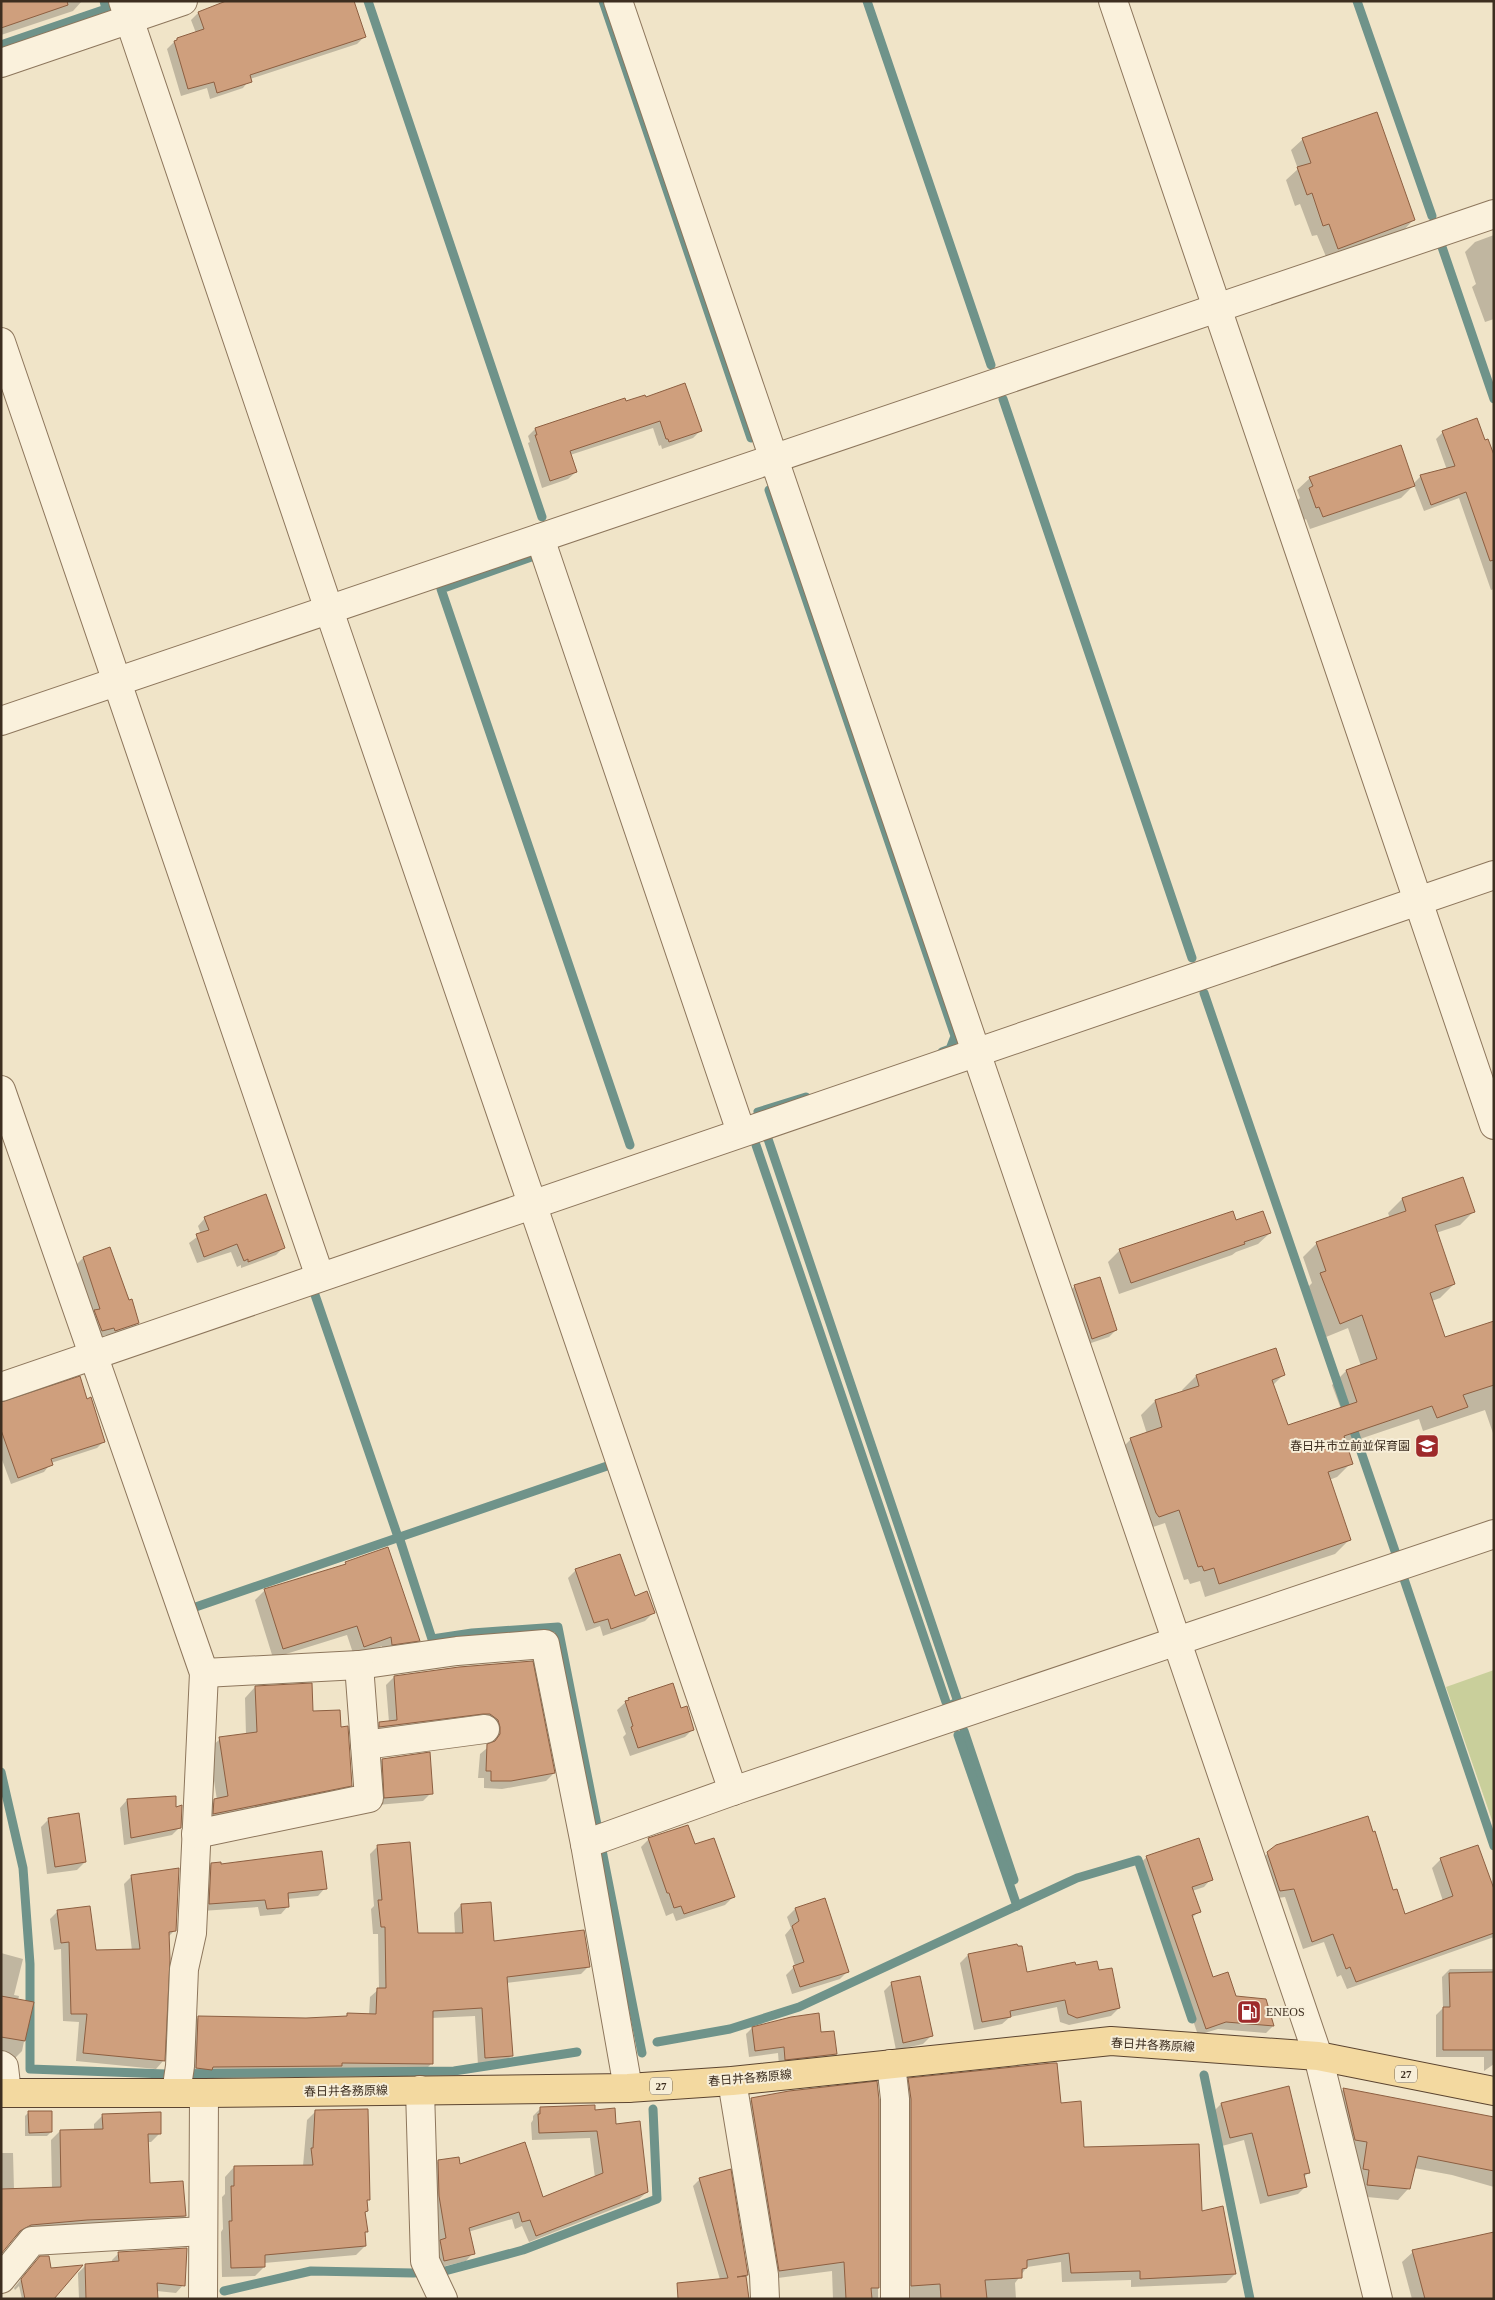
<svg xmlns="http://www.w3.org/2000/svg" width="1495" height="2300" font-family="'Times New Roman','Noto Sans JP',serif">
  <rect width="100%" height="100%" fill="#f0e4c8"/>
  <path fill="#c9cf9b" d="M1494 1670V1826L1446 1687Z"/>
  <g fill="#0003">
    <path d="M1 1H82L73 11 1 35Z"/>
    <path d="M231 1 364 37 357 44 250 79 243 88 210 99 207 88 181 96 167 49 177 39 196 33 191 20 198 13Z"/>
    <path d="M1303 139 1414 219 1403 231 1327 259 1317 235 1312 236 1300 204 1295 206 1286 180 1298 169 1291 150Z"/>
    <path d="M1494 235V319L1485 322 1472 287 1476 284 1465 252 1475 242Z"/>
    <path d="M625 403 700 431 693 438 662 449 661 445 659 446 653 428 570 455 576 472 568 479 542 488 528 443 530 442 528 436 535 429Z"/>
    <path d="M1443 432 1485 441 1494 459V589L1491 590 1459 498 1424 511 1414 485 1401 498 1310 529 1306 519 1304 520 1297 501 1300 498 1297 490 1310 478 1413 484 1421 476 1447 470 1436 439Z"/>
    <path d="M1463 1179 1474 1211 1460 1225 1436 1233 1454 1284 1440 1298 1432 1301 1445 1339 1494 1323V1436L1485 1410 1423 1431 1419 1419 1345 1444 1351 1463 1337 1477 1329 1480 1349 1540 1335 1554 1205 1597 1200 1581 1190 1584 1188 1579 1184 1580 1165 1523 1144 1530 1117 1453 1131 1439 1147 1434 1141 1415 1155 1401 1183 1392 1182 1390 1196 1376 1283 1375 1273 1385 1287 1427 1341 1409 1332 1385 1346 1371 1361 1366 1348 1328 1326 1337 1307 1288 1312 1283 1303 1257 1317 1243 1390 1218 1388 1213 1402 1199Z"/>
    <path d="M205 1218 283 1248 276 1255 241 1268V1265L237 1267 231 1252 197 1263 189 1243 201 1234 198 1226Z"/>
    <path d="M1270 1233 1258 1244 1236 1252 1232 1255 1119 1294 1108 1262 1120 1250Z"/>
    <path d="M110 1249 138 1323 130 1331 107 1338 106 1335 94 1339 75 1266 83 1258Z"/>
    <path d="M1075 1286 1116 1330 1109 1337 1085 1345 1068 1293Z"/>
    <path d="M86 1400 104 1441 97 1448 51 1463 44 1472 11 1484 1 1457V1406Z"/>
    <path d="M346 1563 418 1640 408 1650 382 1654V1646L354 1656 347 1635 273 1658 255 1600 265 1590 343 1566Z"/>
    <path d="M576 1570 653 1613 645 1621 603 1636 600 1626 586 1631 568 1578Z"/>
    <path d="M459 1668 554 1773 546 1781 502 1789 484 1788V1778H478L480 1754 492 1744 493 1736 372 1731 380 1723 389 1722 386 1685 394 1677Z"/>
    <path d="M255 1687 312 1712 340 1728 351 1785 340 1796 203 1824 204 1811 217 1800 209 1749 220 1739 246 1735 245 1698Z"/>
    <path d="M629 1699 680 1709 693 1729 685 1737 630 1756 623 1737 626 1734 617 1710Z"/>
    <path d="M382 1760 431 1793 423 1801 377 1805 374 1768Z"/>
    <path d="M127 1800 175 1808 180 1827 172 1835 124 1845 120 1808Z"/>
    <path d="M49 1819 85 1862 77 1870 47 1874 41 1827Z"/>
    <path d="M649 1839 733 1897 725 1905 676 1921 673 1913 666 1916 641 1847Z"/>
    <path d="M378 1846 417 1935 455 1934 454 1913 461 1905 493 1942 589 1966 581 1974 506 1983 511 2056 504 2063 478 2065 475 2016 431 2018 432 2063 424 2071 336 2070 333 2074H206L203 2077 188 2075 190 2025 198 2018 306 2019 345 2018 348 2015H369L370 1997 379 1989 378 1934H373L371 1909 374 1906 370 1854Z"/>
    <path d="M1268 1853 1392 1892 1405 1915 1443 1901 1432 1868 1441 1859 1494 1892V1937L1347 1989 1341 1975 1337 1977 1324 1942 1303 1949 1285 1897 1271 1899 1259 1862Z"/>
    <path d="M1147 1857 1211 1879 1204 1887 1192 1891 1199 1911 1192 1918 1212 1978 1236 1997 1265 2000 1273 2026 1266 2033 1218 2029 1198 2035 1139 1864Z"/>
    <path d="M211 1864 220 1865 325 1888 318 1896 287 1899 288 1906 281 1914 260 1916 258 1907 202 1911 204 1872Z"/>
    <path d="M132 1876 175 1930 168 1937 163 2061 156 2069 76 2061 79 2022 63 2021 61 1949 54 1950 50 1919 58 1911 94 1951H132L124 1884Z"/>
    <path d="M795 1909 848 1971 840 1979 792 1994 786 1975 795 1966 785 1935 791 1928 787 1917Z"/>
    <path d="M1016 1945 1026 1974 1075 1967 1098 1972 1119 2008 1111 2016 1069 2025 1060 2022 1057 2007 1010 2017 1002 2024 974 2030 960 1963 968 1955Z"/>
    <path d="M1 1953 23 1959 14 1995 19 1996 18 2000 32 2003 22 2051 13 2060 1 2057Z"/>
    <path d="M1450 1969H1494V2064L1484 2071V2057H1436V2015L1443 2008 1442 1977Z"/>
    <path d="M892 1983 931 2036 923 2044 896 2050 884 1991Z"/>
    <path d="M752 2028 820 2034 836 2054 829 2060 779 2066 778 2053 749 2057 746 2034Z"/>
    <path d="M909 2079 1060 2104 1083 2149 1201 2213 1235 2274 1226 2283 1131 2287V2280L1062 2282 1061 2262 1027 2267 1015 2283 1016 2299H902L900 2089Z"/>
    <path d="M1343 2090 1494 2119V2187L1452 2175 1414 2168 1408 2189 1398 2200 1357 2196 1353 2180 1357 2153 1344 2150 1333 2100Z"/>
    <path d="M751 2100H878V2299H833L832 2271 770 2279 742 2109Z"/>
    <path d="M1221 2104 1309 2172 1303 2178 1306 2186 1298 2194 1260 2204 1244 2140 1222 2146 1213 2112Z"/>
    <path d="M541 2108 594 2111 615 2126 647 2192 639 2199 529 2242 522 2226 515 2229 512 2219 468 2232 473 2253 466 2261 437 2268 431 2169 438 2161 459 2165 542 2199 595 2178 590 2138 532 2140 531 2123 533 2120V2116Z"/>
    <path d="M316 2111 368 2199 366 2202 367 2211 364 2213 366 2231 364 2234 365 2246 356 2255 264 2263V2267L255 2276 222 2277 221 2232 223 2229 222 2197 225 2194V2177L234 2167 303 2166 307 2120Z"/>
    <path d="M29 2112 51 2132 47 2136H25V2116Z"/>
    <path d="M103 2115 160 2133 151 2142H147L149 2185 185 2216 176 2225 15 2236 1 2251V2153H13L14 2190 52 2189 51 2140 60 2131 94 2130V2124Z"/>
    <path d="M730 2170 749 2299H691L721 2283 693 2186 700 2179Z"/>
    <path d="M1413 2252 1494 2299H1412L1402 2262Z"/>
    <path d="M119 2253 183 2285 176 2293 157 2291V2299H79L78 2273 85 2266 112 2263V2260Z"/>
    <path d="M32 2266 53 2299H22L19 2286 15 2290 14 2288Z"/>
  </g>
  <g fill="none" stroke-linecap="round" stroke-linejoin="round">
    <g stroke="#6f938a" stroke-width="9">
      <path d="M368 1 542 517"/>
      <path d="M603 1 751 438"/>
      <path d="M867 1 991 365"/>
      <path d="M1357 1 1432 216"/>
      <path d="M1 45 106 9 104 1"/>
      <path d="M1442 247 1494 399"/>
      <path d="M1003 399 1192 958"/>
      <path d="M769 490 955 1036 950 1049 942 1052"/>
      <path d="M537 555 441 589 630 1145"/>
      <path d="M1204 993 1396 1554"/>
      <path d="M759 1116 758 1112 806 1097"/>
      <path d="M768 1139 958 1702 951 1705"/>
      <path d="M756 1145 946 1702"/>
      <path d="M314 1292 397 1534"/>
      <path d="M400 1540 432 1639 472 1633 558 1627 642 2053"/>
      <path d="M1404 1579 1494 1846"/>
      <path d="M184 1611 610 1465"/>
      <path d="M964 1731 1014 1880"/>
      <path d="M958 1735 1017 1906"/>
      <path d="M1 1772 23 1868 30 1964V2069L166 2074 454 2071 577 2052"/>
      <path d="M657 2042 730 2029 799 2007 1077 1878 1138 1860 1192 2019"/>
      <path d="M1204 2075 1250 2299"/>
      <path d="M224 2291 311 2271 413 2273 445 2271 523 2250 657 2199 653 2109"/>
    </g>
  </g>
  <g fill="#cf9f7d" stroke="#8d5f41">
    <path d="M1 1H67L68 5 1 28Z"/>
    <path d="M226 1H354L366 37 250 75 252 82 217 93 214 82 188 89 174 41 177 40V38L204 29 198 12Z"/>
    <path d="M1377 112 1415 220 1338 249 1329 224 1323 226 1312 193 1307 195 1297 167 1311 163 1302 138Z"/>
    <path d="M685 383 702 431 669 442 668 439H666L660 421 570 451 577 472 550 481 535 435H537L535 428 625 398 626 401 645 395 646 397Z"/>
    <path d="M1477 418 1485 440 1488 439 1494 455V560L1490 561 1466 492 1431 505 1420 475 1455 466 1442 431Z"/>
    <path d="M1401 445 1415 486 1323 517 1319 507 1316 508 1309 488 1313 486 1309 477Z"/>
    <path d="M1463 1177 1475 1212 1435 1225 1455 1284 1430 1293 1445 1337 1494 1321V1385L1463 1395 1468 1407 1437 1418 1432 1406 1344 1436 1353 1464 1328 1472 1351 1540 1219 1584 1214 1568 1204 1571 1202 1566 1198 1567 1179 1510 1159 1517 1156 1513 1130 1438 1162 1427 1155 1400 1199 1386 1196 1375 1276 1348 1285 1375 1272 1380 1288 1425 1357 1402 1346 1370 1377 1359 1362 1315 1340 1324 1320 1273 1326 1271 1316 1242 1406 1211 1402 1198Z"/>
    <path d="M266 1194 285 1248 248 1262V1259L244 1261 237 1244 204 1257 196 1234 209 1230 204 1217Z"/>
    <path d="M1233 1211 1236 1220 1263 1211 1271 1233 1244 1242 1245 1244 1131 1283 1119 1249Z"/>
    <path d="M110 1247 129 1300 132 1299 139 1323 115 1331 114 1328 102 1331 94 1310 100 1309 83 1257Z"/>
    <path d="M1100 1277 1117 1330 1092 1339 1074 1285Z"/>
    <path d="M80 1376 87 1399 91 1397 105 1442 51 1459 53 1465 18 1478 1 1430V1402Z"/>
    <path d="M388 1547 420 1641 392 1645 391 1637 364 1647 357 1626 283 1649 264 1589 346 1564 345 1562Z"/>
    <path d="M620 1554 635 1596 647 1591 655 1613 611 1629 608 1619 594 1623 575 1569Z"/>
    <path d="M533 1661 555 1773 511 1781H491V1771H486L487 1744 495 1741 500 1734V1727L498 1720 490 1714H483L379 1727V1722L397 1720 394 1676 459 1667Z"/>
    <path d="M312 1683 313 1711 340 1710 341 1727 348 1726 352 1786 213 1814 214 1799 228 1796 219 1737 257 1732 255 1686Z"/>
    <path d="M673 1683 681 1708 687 1706 694 1730 638 1748 631 1727 633 1726 625 1701 629 1700 628 1698Z"/>
    <path d="M430 1752 433 1794 384 1798 382 1759Z"/>
    <path d="M176 1796V1807L182 1805 181 1828 131 1838 127 1799Z"/>
    <path d="M79 1813 86 1862 55 1867 48 1818Z"/>
    <path d="M1368 1816 1373 1832 1375 1831 1393 1890 1397 1889 1405 1914 1453 1896 1440 1858 1478 1845 1494 1889V1933L1356 1982 1350 1967 1346 1969 1333 1934 1312 1942 1294 1889 1280 1891 1267 1852 1276 1845Z"/>
    <path d="M688 1825 695 1844 714 1838 735 1897 684 1914 681 1906 674 1908 669 1893H667L648 1838Z"/>
    <path d="M1199 1838 1213 1880 1192 1887 1201 1912 1192 1915 1213 1977 1228 1972 1236 1996 1266 1999 1274 2026 1226 2022 1206 2029 1146 1856Z"/>
    <path d="M410 1842 418 1933H463L461 1904 491 1902 494 1941 584 1930 590 1967 507 1977 513 2056 485 2058 482 2008 433 2011V2064L342 2063V2066L213 2067 212 2070 196 2068 198 2016 306 2018 347 2016V2013L376 2014 377 1988H386L385 1927H381L378 1900H382L377 1845Z"/>
    <path d="M322 1851 327 1889 288 1893 289 1907 267 1909 265 1900 209 1904 211 1863 221 1862V1864Z"/>
    <path d="M179 1868 176 1931 169 1932 170 1960 165 2061 83 2053 87 2014H71L69 1942 61 1943 57 1910 90 1906 96 1950 140 1949 131 1875Z"/>
    <path d="M825 1898 849 1972 800 1987 793 1966 804 1962 792 1926 799 1921 795 1908Z"/>
    <path d="M1017 1944 1018 1946H1022L1027 1972 1075 1962 1076 1965 1097 1961 1099 1970 1112 1968 1120 2008 1077 2018 1068 2014 1065 2000 1010 2011 1011 2017 982 2022 968 1954Z"/>
    <path d="M1494 1972V2050H1443V2007H1450L1449 1973Z"/>
    <path d="M920 1976 933 2036 903 2043 891 1982Z"/>
    <path d="M1 1996 34 2002 25 2041 1 2037Z"/>
    <path d="M819 2013 821 2032 834 2031 837 2054 785 2060 784 2047 755 2051 752 2027 791 2017Z"/>
    <path d="M1052 2063H1057L1061 2103 1081 2101 1084 2147 1199 2144 1202 2211 1223 2206 1236 2274 1140 2279V2271L1071 2273 1069 2253 1027 2260V2268L1022 2269V2278L985 2280 987 2299H941L940 2284 911 2286V2099L908 2078Z"/>
    <path d="M877 2081 879 2100V2288H871L872 2299H846L844 2262 779 2271 751 2098 789 2091Z"/>
    <path d="M1289 2086 1310 2173 1304 2174 1307 2187 1268 2196 1252 2133 1230 2138 1221 2103Z"/>
    <path d="M1343 2088 1494 2117V2171L1418 2156 1410 2189 1367 2185 1369 2170 1363 2169 1367 2142 1355 2140Z"/>
    <path d="M595 2105V2110L615 2108 616 2124 640 2121 648 2192 536 2236 530 2220 522 2222 519 2212 469 2228 475 2254 444 2261 440 2240 446 2238 439 2196 438 2160 459 2157 460 2164 525 2142 543 2197 603 2173 597 2131 539 2133 538 2114H540V2107Z"/>
    <path d="M368 2109 370 2200H367L368 2211 365 2212 368 2232H365L366 2246 265 2255V2267L231 2268 229 2221H232L231 2186H234V2166L313 2165 311 2148H313L315 2110Z"/>
    <path d="M28 2111H52V2132L29 2133Z"/>
    <path d="M161 2112V2134H148L150 2183 183 2181 186 2216 87 2220 31 2225 20 2231 1 2254V2189L61 2187 60 2130 103 2129 102 2114Z"/>
    <path d="M731 2169 748 2275 737 2277 746 2276 749 2299H678L677 2283 728 2278 699 2178Z"/>
    <path d="M1494 2232V2299H1425L1412 2250Z"/>
    <path d="M187 2248 185 2286 157 2283 158 2299H86L85 2264 119 2261 118 2252Z"/>
    <path d="M40 2256H49L51 2268 83 2265 54 2299H25L21 2279Z"/>
  </g>
  <g fill="none" stroke-linecap="round" stroke-linejoin="round">
    <defs>
      <g id="minor">
        <path d="M123 1 329 610 733 1791"/>
        <path d="M618 1 1318 2056 1378 2299"/>
        <path d="M1113 1 1494 1125"/>
        <path d="M1 63 183 1"/>
        <path d="M1 342 320 1277"/>
        <path d="M540 538 741 1132"/>
        <path d="M1 721 1494 214"/>
        <path d="M1 1090 204 1673 192 1933 184 1969 180 2066 176 2093"/>
        <path d="M1 1387 1494 875"/>
        <path d="M204 1673 359 1665 457 1651 545 1644 585 1844 628 2088"/>
        <path d="M365 1745 485 1729"/>
        <path d="M196 1834 369 1798 359 1665"/>
        <path d="M585 1844 733 1791 1494 1534"/>
        <path d="M891 2064 895 2099V2299"/>
        <path d="M1 2065 4 2067 7 2093"/>
        <path d="M732 2081 764 2275 765 2299"/>
        <path d="M420 2090 425 2261 443 2299"/>
        <path d="M1 2279 32 2241 203 2231"/>
        <path d="M203 2299 204 2093"/>
      </g>
      <path id="major" d="M1 2093H204L628 2088 732 2081 1111 2041 1318 2056 1494 2091"/>
    </defs>
    <use href="#minor" stroke="#8d765c" stroke-width="30"/>
    <use href="#major" stroke="#5b4430" stroke-width="30"/>
    <use href="#minor" stroke="#faf1dc" stroke-width="28"/>
    <use href="#major" stroke="#f3d9a0" stroke-width="28"/>
  </g>
  <defs>
    <symbol id="school-square" viewBox="-11 -11 22 22"><rect x="-9" y="-9" width="18" height="18" rx="4" fill="#9e2a2b" stroke="#f7eed8"/><path d="M0-5L7-2L0 1L-7-2ZM-4 1L0 2.5L4 1V4Q0 6-4 4Z" fill="#fff"/></symbol>
    <symbol id="fuel-square" viewBox="-11 -11 22 22"><rect x="-9" y="-9" width="18" height="18" rx="4" fill="#9e2a2b" stroke="#f7eed8"/><path d="M-5.5-6h7V0h2V4h1.3V-2.5L3-4.5l.8-.8L6-3V5H2.5V1h-1V6h-7ZM-4.2-4.7v3.2H.2V-4.7Z" fill="#fff"/></symbol>
  </defs>
  <g fill-rule="evenodd">
    <use href="#school-square" x="1413" y="1432" width="28" height="28"/>
    <use href="#fuel-square" x="1235" y="1998" width="28" height="28"/>
  </g>
  <g text-anchor="middle" stroke-width="4" stroke-linejoin="round" paint-order="stroke">
    <g fill="#f7eed8" stroke="#756857" stroke-width="1">
      <rect x="1395" y="2065.5" width="22" height="17" rx="4"/>
      <rect x="650" y="2077.5" width="22" height="17" rx="4"/>
    </g>
    <g font-size="11" font-weight="bold" fill="#3d2e20">
      <text x="1406" y="2078">27</text>
      <text x="661" y="2090">27</text>
    </g>
    <g font-size="12" fill="#3d2e20" stroke="#f7eed8" text-anchor="end">
      <text x="1410" y="1450">春日井市立前並保育園</text>
      <text x="1266" y="2016" text-anchor="start">ENEOS</text>
    </g>
    <g font-size="12" fill="#3d2e20" stroke="#f7eed8">
      <text transform="translate(1153 2045) rotate(3)" y="4">春日井各務原線</text>
      <text transform="translate(750 2078) rotate(-5)" y="4">春日井各務原線</text>
      <text transform="translate(346 2091) rotate(-1)" y="4">春日井各務原線</text>
    </g>
  </g>
  <rect width="1495" height="2300" fill="none" stroke="#3d2e20" stroke-width="5"/>
</svg>
